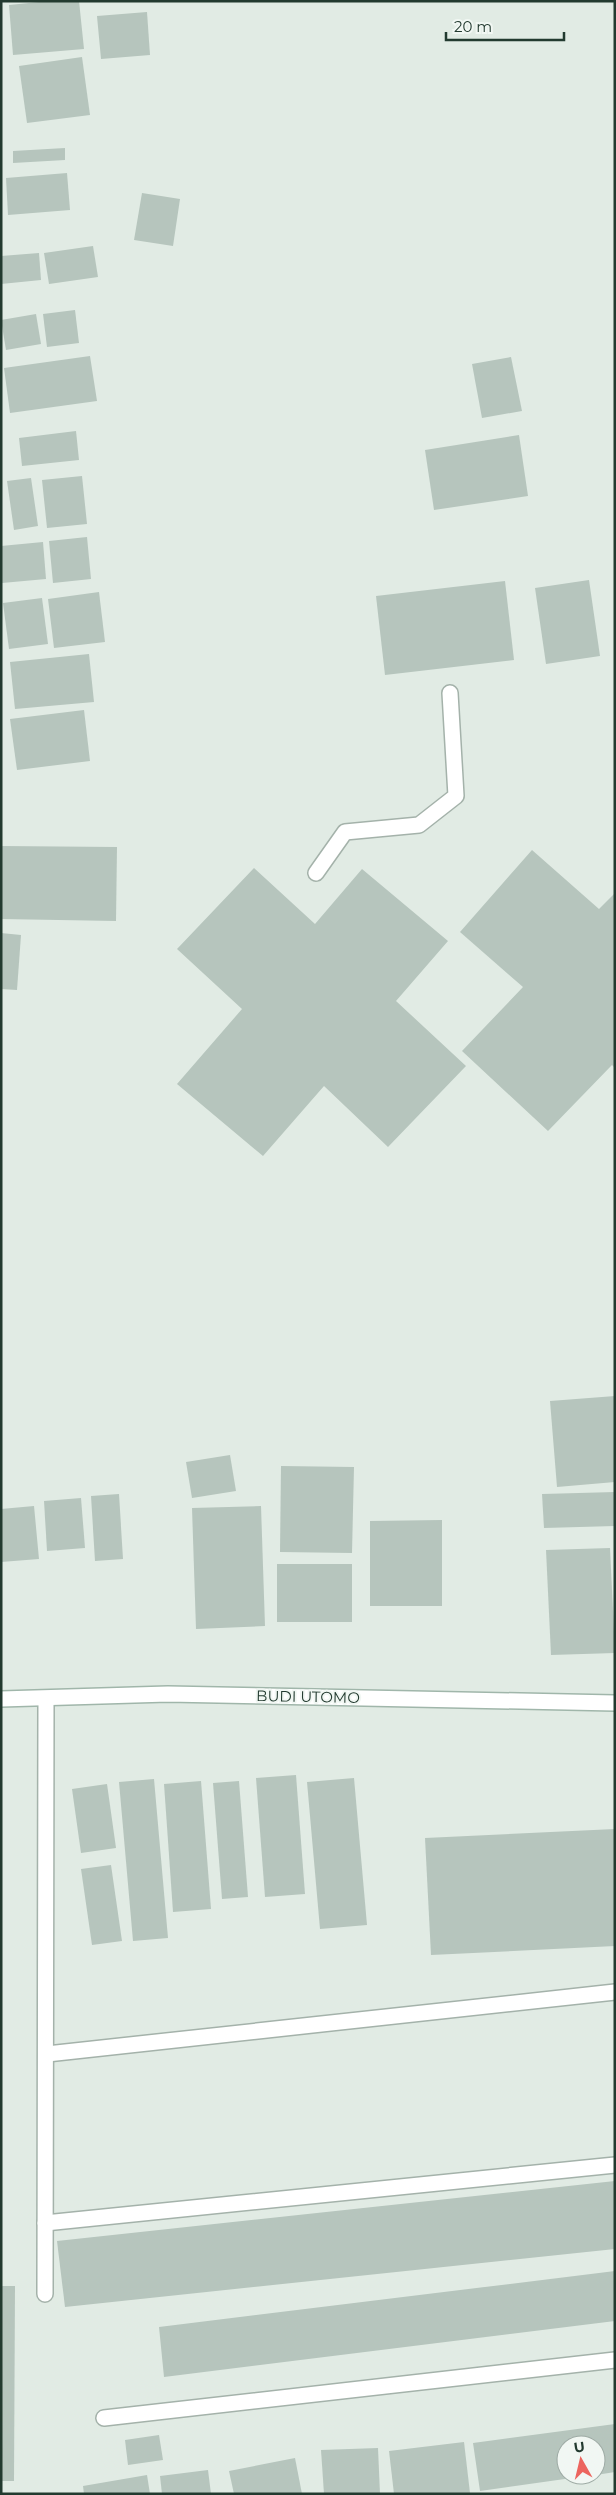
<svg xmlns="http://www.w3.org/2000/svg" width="616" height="2495" font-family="Montserrat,sans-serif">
  <rect width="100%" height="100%" fill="#e1ebe4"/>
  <g fill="#b6c5bd">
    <path d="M49 1H79L84 49 13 55 9 5Z"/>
    <path d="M147 12 150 55 101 59 97 16Z"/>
    <path d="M82 57 90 115 27 123 19 66Z"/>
    <path d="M65 148V160L13 163V151Z"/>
    <path d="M67 173 70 210 8 215 6 178Z"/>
    <path d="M142 193 180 199 173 246 134 240Z"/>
    <path d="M93 246 98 277 49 284 44 253Z"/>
    <path d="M39 253 41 280 1 284V256Z"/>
    <path d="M75 310 79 343 47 347 43 314Z"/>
    <path d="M36 314 41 344 6 350 1 320Z"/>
    <path d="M90 356 97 401 10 413 4 368Z"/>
    <path d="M511 357 522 411 482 418 472 364Z"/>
    <path d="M76 431 79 460 22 466 19 438Z"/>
    <path d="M519 435 528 496 434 510 425 450Z"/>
    <path d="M82 476 87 524 47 528 42 480Z"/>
    <path d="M31 478 38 526 14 530 7 481Z"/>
    <path d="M87 537 91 579 53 583 49 541Z"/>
    <path d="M43 542 46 579 2 583 1 546Z"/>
    <path d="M589 580 600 656 546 664 535 588Z"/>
    <path d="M505 581 514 660 385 675 376 596Z"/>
    <path d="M99 592 105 642 54 648 48 599Z"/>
    <path d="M42 598 48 644 9 649 3 603Z"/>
    <path d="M89 654 94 702 15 709 10 662Z"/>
    <path d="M84 710 90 761 17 770 10 719Z"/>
    <path d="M1 846 117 847 116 921 1 919Z"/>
    <path d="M532 850 599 909 615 893V1068L612 1065 548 1131 462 1051 523 987 460 932Z"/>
    <path d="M254 868 315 924 362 869 448 941 396 1001 466 1066 388 1147 324 1086 263 1156 177 1084 242 1009 177 949Z"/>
    <path d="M1 933 21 935 17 990 1 989Z"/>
    <path d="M615 1396V1482L557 1487 550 1401Z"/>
    <path d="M230 1455 236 1491 192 1498 186 1462Z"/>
    <path d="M281 1466 354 1467 352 1553 280 1552Z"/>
    <path d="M615 1492V1526L544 1528 542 1494Z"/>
    <path d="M119 1494 123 1559 95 1561 91 1496Z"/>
    <path d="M81 1498 85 1548 47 1551 44 1501Z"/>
    <path d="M34 1506 39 1559 1 1562V1509Z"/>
    <path d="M261 1506 265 1626 196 1629 192 1508Z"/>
    <path d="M442 1520V1606H370V1521Z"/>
    <path d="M610 1548 615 1653 551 1655 546 1550Z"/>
    <rect x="277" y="1564" width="75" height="58"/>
    <path d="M296 1775 305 1894 265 1897 256 1778Z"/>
    <path d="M354 1778 367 1925 320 1929 307 1782Z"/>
    <path d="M154 1779 168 1938 133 1941 119 1782Z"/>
    <path d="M201 1781 211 1909 173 1912 164 1784Z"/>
    <path d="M239 1781 248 1897 222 1899 213 1783Z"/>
    <path d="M107 1784 116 1848 81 1853 72 1789Z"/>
    <path d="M615 1829V1946L431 1955 425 1838Z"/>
    <path d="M111 1865 122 1941 92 1945 81 1869Z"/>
    <path d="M615 2181V2249L65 2307 57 2241Z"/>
    <path d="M615 2271V2321L164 2377 159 2327Z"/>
    <path d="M1 2286H15L14 2481H1Z"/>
    <path d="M615 2424V2472L596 2475V2445H566V2475L586 2476 480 2491 473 2443Z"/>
    <path d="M159 2435 163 2460 128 2465 125 2440Z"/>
    <path d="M464 2442 470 2493 394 2494 389 2451Z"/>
    <path d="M378 2448 380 2494H324L321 2450Z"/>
    <path d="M295 2458 302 2494H234L229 2471Z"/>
    <path d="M208 2470 211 2494H162L160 2476Z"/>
    <path d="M147 2475 150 2494H84L83 2486Z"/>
  </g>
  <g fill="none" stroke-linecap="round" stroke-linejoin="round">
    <defs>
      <path id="lane" d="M316 873 345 832 419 825 456 796 450 693"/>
      <g id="street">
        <path d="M47 2054 615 1992"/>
        <path d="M45 2223 615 2165"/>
        <path d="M45 2294 46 1699"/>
        <path d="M104 2418 615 2360"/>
      </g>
      <path id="secondary" d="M1 1699 168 1694 615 1703"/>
    </defs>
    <use href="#lane" stroke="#a4b2aa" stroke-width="18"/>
    <use href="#street" stroke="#a4b2aa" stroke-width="18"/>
    <use href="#secondary" stroke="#a0b6aa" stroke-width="18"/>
    <use href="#lane" stroke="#fff" stroke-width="15"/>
    <use href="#street" stroke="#fff" stroke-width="15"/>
    <use href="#secondary" stroke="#fff" stroke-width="15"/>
  </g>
  <g text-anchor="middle" stroke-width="4" stroke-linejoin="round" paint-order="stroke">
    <g font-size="15" fill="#223a2f" stroke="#f1f7f3">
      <text transform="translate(308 1697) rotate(1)" y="5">BUDI UTOMO</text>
    </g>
  </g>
  <rect width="616" height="2495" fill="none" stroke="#223a2f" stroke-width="5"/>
  <g transform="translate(581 2460) rotate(352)"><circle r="24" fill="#f1f7f3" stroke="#9eaba5"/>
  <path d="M0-4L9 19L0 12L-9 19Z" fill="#ec655e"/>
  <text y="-8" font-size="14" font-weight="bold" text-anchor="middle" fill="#223a2f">U</text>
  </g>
  <path d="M446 32v8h118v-8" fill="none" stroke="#223a2f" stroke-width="2.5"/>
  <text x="454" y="32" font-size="15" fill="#223a2f" stroke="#f1f7f3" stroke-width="4" paint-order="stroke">20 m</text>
</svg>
